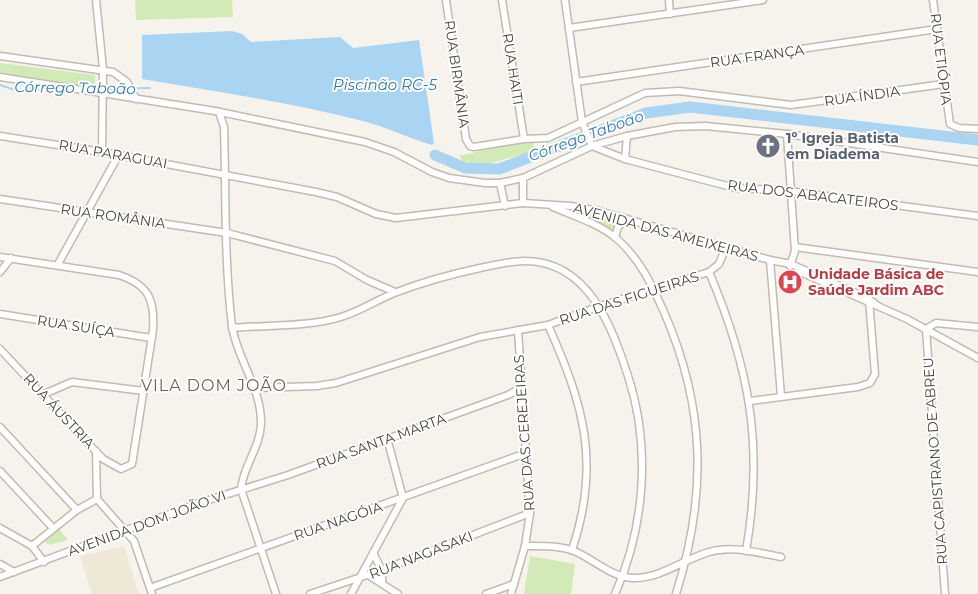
<svg xmlns="http://www.w3.org/2000/svg" width="978" height="594" font-family="Montserrat,sans-serif">
  <rect width="100%" height="100%" fill="#f6f3ec"/>
  <path fill="#efe8d6" d="M124 546 139 594H92L80 556Z"/>
  <g fill="#d2eab5">
    <path d="M135 0H232L233 17 136 20Z"/>
    <path d="M0 63 95 75V87H76L0 72Z"/>
    <path d="M533 143 534 151 487 164 464 162 459 156 511 144Z"/>
    <path d="M582 214H598L622 221 613 229V235Z"/>
    <path d="M59 529 68 540 49 545 44 542Z"/>
    <path d="M530 556 575 564 571 594H524Z"/>
  </g>
  <path fill="#a9d4f2" d="M232 31 242 34 251 42 340 37 353 48 419 40 434 143 432 145C408 138 387 127 363 121 291 102 216 92 142 79V35Z"/>
  <g fill="none" stroke-linecap="round" stroke-linejoin="round">
    <g stroke="#a9d4f2" stroke-width="2">
      <path d="M0 85 15 90 59 89"/>
      <path d="M94 89 150 88"/>
    </g>
    <path stroke="#a9d4f2" stroke-width="11" d="M435 155 465 168 499 169 646 113 690 107 978 140"/>
    <defs>
      <g id="minor">
        <path d="M96 0 103 69 102 152"/>
        <path d="M446 0 466 139 470 146 474 147 524 139 548 138 645 93 679 91 791 105 944 84"/>
        <path d="M502 0 524 139"/>
        <path d="M565 0 582 122 592 146 625 159 735 188 789 191 978 216"/>
        <path d="M669 0 670 14"/>
        <path d="M933 0 950 124 959 128 978 129"/>
        <path d="M569 28 763 0"/>
        <path d="M0 56 113 72 127 82 136 99"/>
        <path d="M0 77 215 111 365 142 394 152 432 172 449 178 485 183H500L523 178 592 146 627 136 675 127 705 126 787 134 978 162"/>
        <path d="M576 82 937 29"/>
        <path d="M219 112 224 127C226 193 224 260 232 326 237 359 262 389 261 424 260 448 243 466 241 489L276 594"/>
        <path d="M787 134 795 251 790 266"/>
        <path d="M0 136 102 152 316 192 337 197 376 214 396 218 523 203 571 206 599 211 770 260 791 264 869 299 878 306"/>
        <path d="M625 159 627 136"/>
        <path d="M523 178V203"/>
        <path d="M500 183 505 206"/>
        <path d="M0 199 227 233 335 261 367 280 395 292"/>
        <path d="M553 207C574 216 600 224 617 239 640 259 652 285 664 312 706 408 707 495 676 594"/>
        <path d="M615 237 618 227 627 219"/>
        <path d="M795 247 978 272"/>
        <path d="M0 257 119 275C149 285 155 300 153 330L132 464 121 469 103 459 0 349"/>
        <path d="M770 260 781 396"/>
        <path d="M58 264 118 156"/>
        <path d="M798 271 907 319 978 358"/>
        <path d="M0 272 11 258"/>
        <path d="M709 272C750 368 764 448 746 551"/>
        <path d="M0 314 151 338"/>
        <path d="M548 325C584 405 601 464 572 550"/>
        <path d="M232 328C268 325 308 327 341 317 361 311 378 299 397 292 423 282 452 274 480 268 495 265 510 261 525 261 588 261 612 326 628 376 651 447 645 527 615 594"/>
        <path d="M926 329 945 594"/>
        <path d="M926 329 936 323 978 327"/>
        <path d="M254 388 317 386 336 383 480 337 548 325 600 306 709 272 719 264 726 247"/>
        <path d="M44 394 72 382 144 391"/>
        <path d="M750 401 858 387 870 383 875 374 869 300"/>
        <path d="M0 427 77 510"/>
        <path d="M96 451 97 499"/>
        <path d="M0 471 53 528"/>
        <path d="M97 499 134 541 152 594"/>
        <path d="M0 528 32 546 44 562"/>
        <path d="M32 546 77 510 97 499"/>
        <path d="M525 546C541 546 558 545 574 551 594 559 610 577 633 578 660 579 684 559 709 552 732 545 758 553 781 557"/>
        <path d="M373 553 382 570V583"/>
        <path d="M0 564 14 572"/>
        <path d="M368 575 398 594"/>
        <path d="M0 577 199 503 288 475 508 395 521 388"/>
        <path d="M150 588 526 453"/>
        <path d="M310 594 382 570 530 513"/>
        <path d="M351 594 403 498 387 438"/>
        <path d="M486 594 514 584"/>
        <path d="M511 594 525 546 530 513 518 330"/>
      </g>
    </defs>
    <use href="#minor" stroke="#c2bbae" stroke-width="9"/>
    <use href="#minor" stroke="#fff" stroke-width="6"/>
  </g>
  <defs>
    <symbol id="church-disc" viewBox="-11 -11 22 22"><circle r="9.5" fill="#6b7280" stroke="#fff"/><path d="M-1.2-6h2.4v3.5h3.3v2.4h-3.3V6h-2.4V-.1h-3.3v-2.4h3.3Z" fill="#fff"/></symbol>
    <symbol id="hospital-disc" viewBox="-11 -11 22 22"><circle r="9.5" fill="#e0444e" stroke="#fff"/><path d="M-5-5h3v3.5h4V-5h3V5h-3V1.5h-4V5h-3Z" fill="#fff"/></symbol>
  </defs>
  <g fill-rule="evenodd">
    <use href="#church-disc" x="754" y="132" width="28" height="28"/>
    <use href="#hospital-disc" x="776" y="268" width="28" height="28"/>
  </g>
  <g text-anchor="middle" stroke-width="4" stroke-linejoin="round" paint-order="stroke">
    <g font-size="14" fill="#4b4439" stroke="#fff">
      <text transform="translate(757 56) rotate(-8)" y="5">RUA FRANÇA</text>
      <text transform="translate(941 59) rotate(83)" y="5">RUA ETIÓPIA</text>
      <text transform="translate(513 69) rotate(81)" y="5">RUA HAITI</text>
      <text transform="translate(457 74) rotate(82)" y="5">RUA BIRMÂNIA</text>
      <text transform="translate(862 96) rotate(-8)" y="5">RUA ÍNDIA</text>
      <text transform="translate(113 154) rotate(10)" y="5">RUA PARAGUAI</text>
      <text transform="translate(813 195) rotate(7)" y="5">RUA DOS ABACATEIROS</text>
      <text transform="translate(113 216) rotate(8)" y="5">RUA ROMÂNIA</text>
      <text transform="translate(666 232) rotate(15)" y="5">AVENIDA DAS AMEIXEIRAS</text>
      <text transform="translate(629 298) rotate(-18)" y="5">RUA DAS FIGUEIRAS</text>
      <text transform="translate(76 326) rotate(9)" y="5">RUA SUÍÇA</text>
      <text transform="translate(59 411) rotate(47)" y="5">RUA ÁUSTRIA</text>
      <text transform="translate(524 433) rotate(-94)" y="5">RUA DAS CEREJEIRAS</text>
      <text transform="translate(381 441) rotate(-20)" y="5">RUA SANTA MARTA</text>
      <text transform="translate(935 461) rotate(-94)" y="5">RUA CAPISTRANO DE ABREU</text>
      <text transform="translate(338 521) rotate(-19)" y="5">RUA NAGÓIA</text>
      <text transform="translate(147 523) rotate(-20)" y="5">AVENIDA DOM JOÃO VI</text>
      <text transform="translate(421 555) rotate(-21)" y="5">RUA NAGASAKI</text>
    </g>
    <g font-size="14" font-weight="bold" fill="#5b616d" stroke="#fff" text-anchor="start">
      <text x="786" y="143">1º Igreja Batista<tspan x="786" dy="16">em Diadema</tspan></text>
    </g>
    <g font-size="14" font-weight="bold" fill="#be3a42" stroke="#fff" text-anchor="start">
      <text x="808" y="279">Unidade Básica de<tspan x="808" dy="16">Saúde Jardim ABC</tspan></text>
    </g>
    <g font-size="15" font-style="italic" fill="#2e7ab2" stroke="#fff">
      <text x="385" y="90">Piscinão RC-5</text>
      <text transform="translate(75 88) rotate(1)" y="5">Córrego Taboão</text>
      <text transform="translate(586 136) rotate(-20)" y="5">Córrego Taboão</text>
    </g>
    <g font-size="16" letter-spacing="1" fill="#6e6250" stroke="#fff">
      <text x="214" y="391">VILA DOM JOÃO</text>
    </g>
  </g>
</svg>
